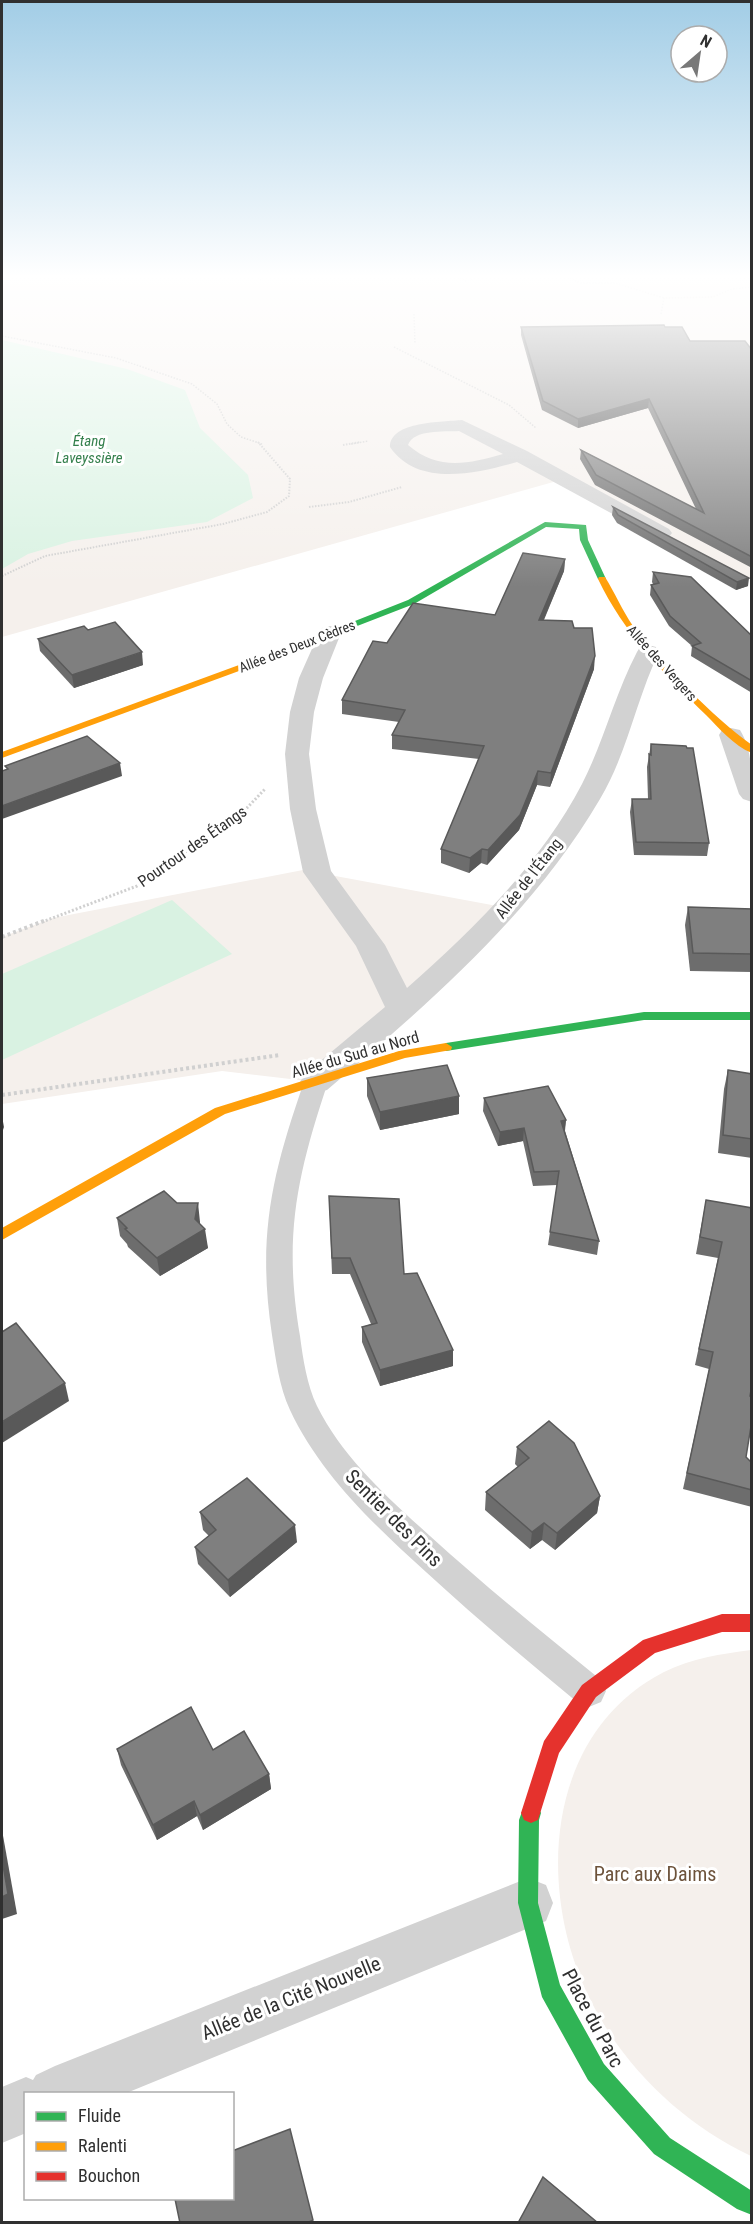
<svg xmlns="http://www.w3.org/2000/svg" width="753" height="2224" font-family="'Roboto Condensed',sans-serif">
  <rect width="100%" height="100%" fill="#fff"/>
  <g fill="#f5f0ec">
    <path d="M2 276H751V580L564 479 2 637Z"/>
    <path d="M303 870 508 908 316 1082 222 1071 2 1104V937L53 918Z"/>
    <path d="M751 1650H752L751 2156C683 2124 622 2066 589 1997 536 1889 545 1733 664 1672 692 1658 721 1654 751 1650Z"/>
  </g>
  <g fill="#d9f2e2">
    <path d="M2 340 127 369 185 390 200 428 248 475 253 498 207 522 72 541 28 554 2 569Z"/>
    <path d="M172 900 232 954 2 1060V974Z"/>
  </g>
  <g fill="none" stroke-linecap="round" stroke-linejoin="round">
    <g stroke="#d0d0d0" stroke-width="1.5" stroke-dasharray="1.5 1.5" stroke-linecap="butt">
      <path d="M256 276 259 280 269 276"/>
      <path d="M454 276 465 281 482 276"/>
      <path d="M567 276 580 283H615L664 298"/>
      <path d="M414 314 415 344"/>
      <path d="M661 314 664 298 713 297 732 289 752 287"/>
      <path d="M2 336 116 358 192 384 217 404 227 424 241 437 262 444"/>
      <path d="M394 347 509 405 536 428"/>
      <path d="M351 444 368 441"/>
    </g>
    <g stroke="#d0d0d0" stroke-width="2" stroke-dasharray="1.5 1.5" stroke-linecap="butt">
      <path d="M343 445 360 442"/>
      <path d="M309 507 349 502 402 487"/>
      <path d="M2 576 45 556 223 524 267 512 289 496 290 479 258 442"/>
    </g>
    <path stroke="#d0d0d0" stroke-width="3" stroke-dasharray="2 2" stroke-linecap="butt" d="M42 922 137 886 244 811 265 789"/>
    <g stroke="#d0d0d0" stroke-width="4" stroke-dasharray="3 3" stroke-linecap="butt">
      <path d="M2 937 46 920"/>
      <path d="M2 1095 280 1055"/>
    </g>
    <path fill="#d2d2d2" fill-rule="evenodd" d="M316 1074 324 1076 328 1082C297 1175 283 1237 300 1336 303 1359 307 1385 317 1406 342 1457 389 1499 430 1536 485 1586 543 1633 601 1680L606 1691 601 1702 589 1707 577 1702C526 1660 475 1617 426 1572 374 1525 320 1474 290 1410 279 1386 276 1360 272 1335 257 1236 272 1174 304 1082L308 1076Z"/>
    <g fill="#d2d2d2" fill-rule="evenodd">
      <path d="M462 420 527 451 669 529 672 533 669 537H655L517 462C477 473 418 488 390 447 390 421 443 422 462 420ZM459 431 503 454C468 464 438 471 408 445 414 429 444 432 459 431Z"/>
      <path d="M330 626 338 628 341 633 323 678 314 712 309 754 316 809 331 871 385 945 407 988C473 930 541 863 582 784 604 741 615 694 637 652L640 647 648 645 656 647 659 652C636 700 627 754 600 799 532 915 428 1004 327 1090L316 1093 305 1090 300 1082 305 1074 385 1007 356 946 303 872 290 809 285 754 290 712 299 678 319 633 322 628Z"/>
      <path d="M731 728 740 730C753 751 752 777 752 802L743 799 739 794 719 735 722 730Z"/>
      <path d="M528 1878 546 1885 553 1903 546 1921 124 2094H26V2133L2 2143V2087L26 2077 33 2080 36 2075 55 2066Z"/>
    </g>
    <g fill="#30b455" fill-rule="evenodd">
      <path d="M545 522 586 525 588 540 606 579 605 581 598 579 580 540 579 529 546 527 414 604 272 659 264 657 408 600Z"/>
      <path d="M644 1012H752V1020H644L446 1051 440 1047 446 1043Z"/>
      <path d="M531 1803 538 1806 541 1813 539 1820 538 1903 560 1985 604 2064 670 2138 752 2191V2215L737 2209 654 2154 588 2080 542 1997 518 1903 519 1820 524 1806Z"/>
    </g>
    <g fill="#ff9f0a" fill-rule="evenodd">
      <path d="M599 577H605C615 593 622 610 633 626 661 664 713 717 752 745V753C734 746 719 728 706 715 663 673 624 633 598 579Z"/>
      <path d="M269 654 272 655V659L2 758V752Z"/>
      <path d="M446 1043 452 1047 451 1050 405 1058 225 1114 2 1240V1228L215 1108 399 1051Z"/>
    </g>
    <path fill="#e5322d" fill-rule="evenodd" d="M722 1614H752V1632H722L655 1653 596 1697 559 1753 538 1820 531 1823 524 1820 521 1813 544 1741 582 1685 643 1640Z"/>
  </g>
  <g fill="#6d6d6d">
    <path d="M521 327H665L690 341 752 350V568L595 485 580 459 581 450 696 509 648 408 578 428 542 410 521 335Z"/>
    <path d="M613 507 748 586 736 590 617 523 612 515Z"/>
    <path d="M565 559 564 571 544 620 574 628 594 669 550 787 537 785 519 830 487 865 481 863 469 873 441 863V849L479 759 392 749V735L399 722 342 714V700L387 643 495 615Z"/>
    <path d="M653 572 752 636V693L691 656 692 646 669 626 650 595 651 585 653 584 652 582Z"/>
    <path d="M38 639 143 665 74 688 40 651Z"/>
    <path d="M651 744 709 843 707 856 634 855 630 812 632 799H648L647 767Z"/>
    <path d="M688 907 752 909V972L690 971 685 925Z"/>
    <path d="M728 1070 752 1074V1158L718 1153 724 1089Z"/>
    <path d="M367 1078 459 1114 380 1130 367 1096Z"/>
    <path d="M484 1098 566 1120 565 1131 599 1241 597 1255 548 1245 557 1185 533 1186 523 1141 498 1146 483 1111Z"/>
    <path d="M329 1196 404 1274 453 1350V1366L380 1386 362 1342V1327L371 1324 350 1274H332Z"/>
    <path d="M706 1200 752 1208 750 1396 746 1457 752 1463V1507L683 1489 709 1369 695 1365 718 1258 696 1254Z"/>
    <path d="M177 1203 200 1222V1224L208 1248 160 1276 128 1247 127 1244 120 1236 117 1218Z"/>
    <path d="M517 1447 600 1496 597 1513 555 1550 542 1540 530 1549 485 1510 486 1492 518 1467 515 1464Z"/>
    <path d="M200 1512 297 1542 230 1597 198 1564 195 1547 209 1536 203 1530Z"/>
    <path d="M117 1749 213 1750 269 1774 271 1789 203 1830 197 1816 157 1840 121 1765Z"/>
  </g>
  <g fill="#595959">
    <path d="M649 399 648 408 578 428V419Z"/>
    <path d="M565 559 564 571 538 633 539 620Z"/>
    <path d="M749 578 748 586 736 590 737 582Z"/>
    <path d="M142 652 143 665 74 688 72 675Z"/>
    <path d="M595 656 594 669 550 787 551 773Z"/>
    <path d="M120 763 122 776 2 819V806Z"/>
    <path d="M538 771 537 785 519 830 487 865 488 850Z"/>
    <path d="M482 849 481 863 469 873 470 858Z"/>
    <path d="M459 1096V1114L380 1130V1112Z"/>
    <path d="M2 1116 4 1127 2 1133Z"/>
    <path d="M566 1120 564 1134 561 1121Z"/>
    <path d="M524 1128 523 1141 498 1146 500 1132Z"/>
    <path d="M198 1203 200 1222 198 1233 205 1229 208 1248 160 1276 157 1258 195 1219Z"/>
    <path d="M453 1350V1366L380 1386V1370Z"/>
    <path d="M65 1383 69 1401 2 1443V1422Z"/>
    <path d="M600 1496 597 1513 555 1550 557 1533Z"/>
    <path d="M544 1523 542 1540 530 1549 532 1532Z"/>
    <path d="M295 1525 297 1542 230 1597 228 1580Z"/>
    <path d="M269 1774 271 1789 203 1830 200 1815Z"/>
    <path d="M194 1801 197 1816 157 1840 153 1825Z"/>
    <path d="M2 1830 17 1914 2 1919Z"/>
  </g>
  <g fill="#7f7f7f" stroke="#595959" stroke-width="1.5">
    <path d="M664 325 665 327H682L690 341H745L752 350V557L596 475 581 450 704 513 649 399 578 419 543 401 521 327Z"/>
    <path d="M613 507 749 578 737 582 618 515Z"/>
    <path d="M523 553 565 559 539 620 572 621 574 628H592L595 656 551 773 538 771 520 815 488 850 482 849 470 858 441 849 484 746 392 735 405 710 342 700 373 641 387 643 413 603 495 615Z"/>
    <path d="M653 572 691 577 752 636V681L692 646 701 643 670 616 651 585 659 583Z"/>
    <path d="M115 622 142 652 72 675 38 639 84 626 88 630Z"/>
    <path d="M87 736 120 763 2 806V771L8 769 5 766Z"/>
    <path d="M651 744 686 746 687 748H693L709 843 636 842 632 799H651L649 754 651 755Z"/>
    <path d="M688 907 752 909V954L693 953Z"/>
    <path d="M447 1065 459 1096 380 1112 367 1078Z"/>
    <path d="M728 1070 752 1074V1139L723 1135Z"/>
    <path d="M548 1086 566 1120 561 1121 599 1241 550 1232 559 1171 534 1172 524 1128 500 1132 484 1098Z"/>
    <path d="M164 1191 177 1203H198L195 1219 205 1229 157 1258 125 1229 127 1228 117 1218Z"/>
    <path d="M329 1196 399 1199 404 1274 417 1273 453 1350 380 1370 362 1327 377 1323 350 1258H332Z"/>
    <path d="M706 1200 752 1208V1385L750 1396H752V1420L746 1457 752 1463V1490L687 1473 713 1352 699 1349 722 1242 700 1237Z"/>
    <path d="M16 1323 65 1383 2 1422V1332Z"/>
    <path d="M549 1421 574 1443 600 1496 557 1533 544 1523 532 1532 486 1492 529 1458 517 1447Z"/>
    <path d="M247 1478 295 1525 228 1580 195 1547 216 1530 200 1512Z"/>
    <path d="M191 1707 213 1750 244 1731 269 1774 200 1815 194 1801 153 1825 117 1749Z"/>
    <path d="M2 1859 8 1894 2 1897Z"/>
    <path d="M290 2129 313 2220 307 2223H180L175 2199H232V2151Z"/>
    <path d="M543 2177 598 2223H518Z"/>
  </g>
  <linearGradient id="sky" x2="0" y2="1"><stop stop-color="#a2cde6"/><stop offset="0.47" stop-color="#fff"/><stop offset="1" stop-color="#fff" stop-opacity="0"/></linearGradient>
  <rect width="753" height="587" fill="url(#sky)"/>
  <g text-anchor="middle" stroke-width="6" stroke-linejoin="round" paint-order="stroke">
    <g font-size="14" fill="#303030" stroke="#fff">
      <text transform="translate(297 646) rotate(-21)" y="5">Allée des Deux Cèdres</text>
      <text transform="translate(662 663) rotate(48)" y="5">Allée des Vergers</text>
    </g>
    <g font-size="15" font-style="italic" fill="#35804d" stroke="#fff">
      <text x="89" y="446">Étang<tspan x="89" dy="17">Laveyssière</tspan></text>
    </g>
    <g font-size="16" fill="#303030" stroke="#fff">
      <text transform="translate(192 846) rotate(-35)" y="6">Pourtour des Étangs</text>
      <text transform="translate(528 878) rotate(-52)" y="6">Allée de l'Étang</text>
      <text transform="translate(355 1054) rotate(-16)" y="6">Allée du Sud au Nord</text>
    </g>
    <g font-size="20" fill="#303030" stroke="#fff">
      <text transform="translate(394 1518) rotate(45)" y="7">Sentier des Pins</text>
      <text transform="translate(291 1998) rotate(-22)" y="7">Allée de la Cité Nouvelle</text>
      <text transform="translate(593 2018) rotate(62)" y="7">Place du Parc</text>
    </g>
    <g font-size="20" fill="#6d533b" stroke="#fff">
      <text x="655" y="1881">Parc aux Daims</text>
    </g>
  </g>
  <rect width="753" height="2224" fill="none" stroke="#303030" stroke-width="6"/>
  <rect x="24" y="2092" width="210" height="108" fill="#ffffff" stroke="#acacac" stroke-width="1.5"/>
  <rect x="36" y="2112" width="30" height="9" fill="#30b455" stroke="#acacac" stroke-width="1.5"/>
  <text x="78" y="2122" font-size="18" fill="#303030">Fluide</text>
  <rect x="36" y="2142" width="30" height="9" fill="#ff9f0a" stroke="#acacac" stroke-width="1.5"/>
  <text x="78" y="2152" font-size="18" fill="#303030">Ralenti</text>
  <rect x="36" y="2172" width="30" height="9" fill="#e5322d" stroke="#acacac" stroke-width="1.5"/>
  <text x="78" y="2182" font-size="18" fill="#303030">Bouchon</text>
  <g transform="translate(699 54) rotate(29)"><circle r="28" fill="#ffffff" stroke="#acacac" stroke-width="1.5"/>
  <path d="M0-4.5L10 22L0 15L-10 22Z" fill="#787878"/>
  <text y="-9" font-size="16" font-weight="bold" text-anchor="middle" fill="#303030">N</text>
  </g>
</svg>
